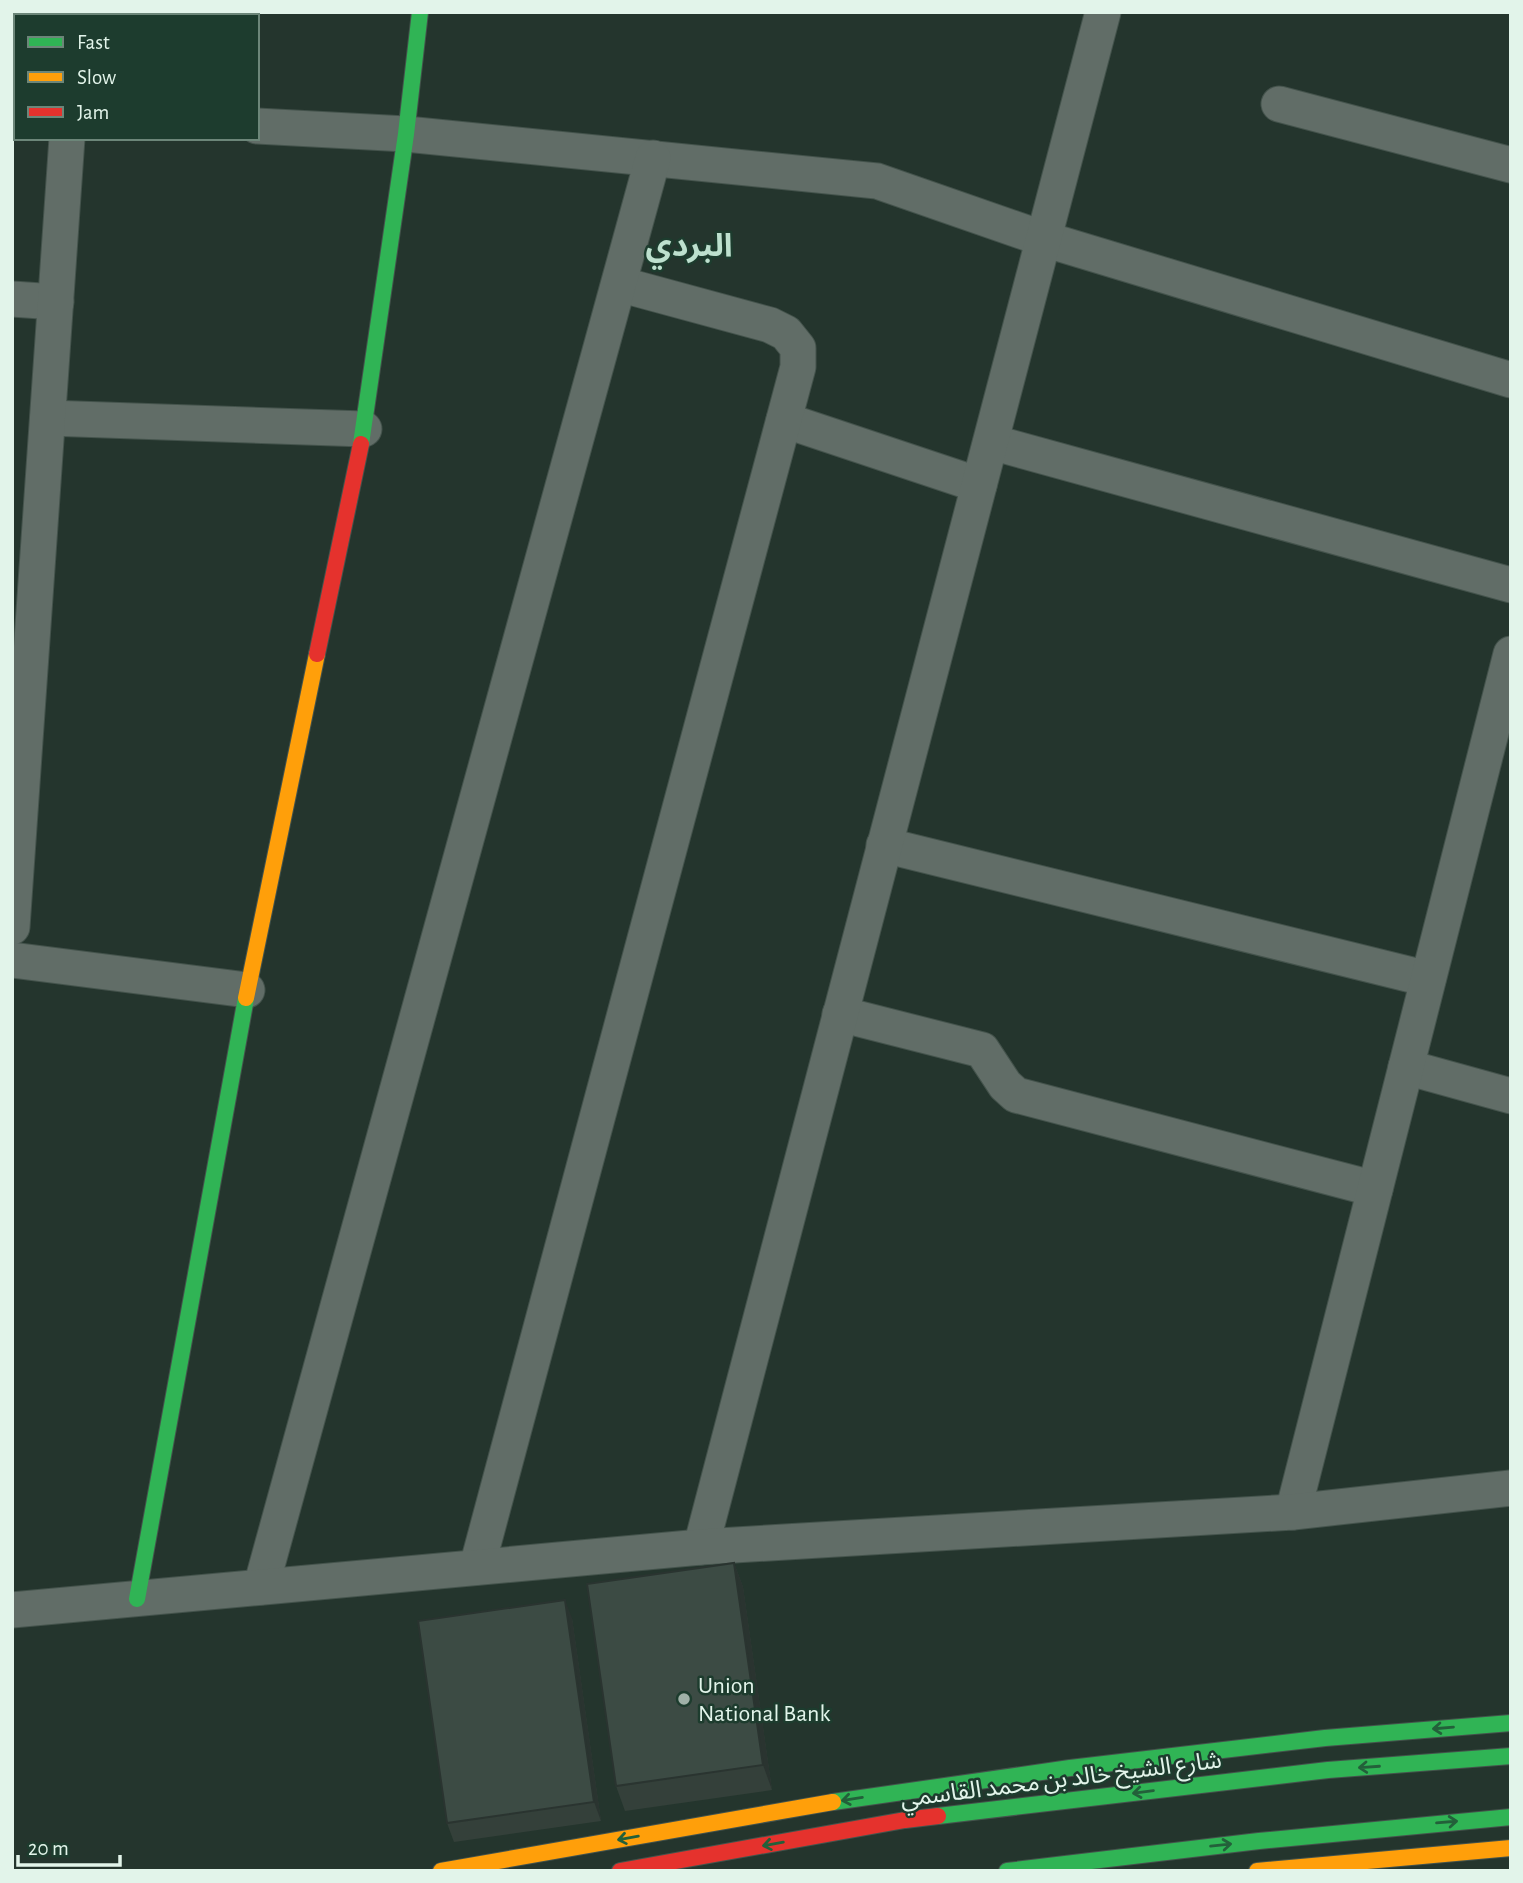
<svg xmlns="http://www.w3.org/2000/svg" width="1523" height="1883" font-family="'Alegreya Sans','Noto Sans Arabic',sans-serif">
  <rect width="100%" height="100%" fill="#24352d"/>
  <g fill="none" stroke-linecap="round" stroke-linejoin="round">
    <defs>
      <g id="street">
        <path d="M76 16V12"/>
        <path d="M1279 104 1511 165"/>
        <path d="M257 126 406 134 877 181 1044 239 1511 380"/>
        <path d="M12 299 56 302"/>
        <path d="M48 418 364 429"/>
        <path d="M784 420 979 485"/>
        <path d="M991 442 1511 585"/>
        <path d="M884 845 1428 979"/>
        <path d="M12 927 67 138"/>
        <path d="M12 960 247 990"/>
        <path d="M840 1014 982 1050 1005 1085 1016 1095 1375 1189"/>
        <path d="M1406 1067 1511 1096"/>
        <path d="M1293 1512 1511 654"/>
        <path d="M701 1547 1103 12"/>
        <path d="M477 1567 798 367V348L786 333 770 325 619 284"/>
        <path d="M261 1587 653 158"/>
        <path d="M12 1610 701 1547 1293 1512 1511 1488"/>
      </g>
      <g id="fast">
        <path d="M361 444 406 134 420 12"/>
        <path d="M137 1599 246 998"/>
        <path d="M833 1802 1070 1768 1325 1738 1511 1723"/>
        <path d="M938 1816 1328 1770 1511 1756"/>
        <path d="M1007 1871 1259 1841 1511 1817"/>
      </g>
      <g id="slow">
        <path d="M246 998 317 654"/>
        <path d="M441 1871 833 1802"/>
        <path d="M1257 1871 1511 1848"/>
      </g>
      <g id="jam">
        <path d="M317 654 361 444"/>
        <path d="M620 1871 905 1820 938 1816"/>
      </g>
    </defs>
    <use href="#street" stroke="#44534c" stroke-width="37"/>
    <use href="#fast" stroke="#44534c" stroke-width="18"/>
    <use href="#slow" stroke="#44534c" stroke-width="18"/>
    <use href="#jam" stroke="#44534c" stroke-width="18"/>
    <use href="#street" stroke="#616d67" stroke-width="35"/>
    <use href="#fast" stroke="#30b455" stroke-width="16"/>
    <use href="#slow" stroke="#ff9f0a" stroke-width="16"/>
    <use href="#jam" stroke="#e5322d" stroke-width="16"/>
  </g>
  <g fill="#34403a">
    <path d="M734 1563 743 1587 772 1790 625 1811 616 1786Z"/>
    <path d="M572 1618 601 1821 454 1842 447 1823Z"/>
  </g>
  <g fill="#2a3430">
    <path d="M734 1563 743 1587 772 1790 763 1765Z"/>
    <path d="M565 1600 572 1618 601 1821 594 1802Z"/>
  </g>
  <g fill="#3c4b44" stroke="#2a3430" stroke-width="2">
    <path d="M734 1563 763 1765 616 1786 587 1584Z"/>
    <path d="M565 1600 594 1802 447 1823 418 1621Z"/>
  </g>
  <defs><path id="oneway-shaft" d="M-6 0H5M1.5-3L5.5 0L1.5 3" fill="none" stroke-width="1.6" stroke-linecap="round" stroke-linejoin="round" transform="scale(1.75)"/></defs>
  <g stroke="#23603a">
    <use href="#oneway-shaft" transform="translate(1443 1728) rotate(175)"/>
    <use href="#oneway-shaft" transform="translate(1369 1767) rotate(176)"/>
    <use href="#oneway-shaft" transform="translate(1143 1792) rotate(173)"/>
    <use href="#oneway-shaft" transform="translate(852 1799) rotate(171)"/>
    <use href="#oneway-shaft" transform="translate(1447 1822) rotate(-5)"/>
    <use href="#oneway-shaft" transform="translate(628 1838) rotate(170)"/>
    <use href="#oneway-shaft" transform="translate(773 1844) rotate(170)"/>
    <use href="#oneway-shaft" transform="translate(1221 1845) rotate(-6)"/>
  </g>
  <circle fill="#a0b1a8" stroke="#1d3c2e" stroke-width="2.5" cx="684" cy="1699" r="7"/>
  <g text-anchor="middle" stroke-width="5" stroke-linejoin="round" paint-order="stroke">
    <g font-size="24" fill="#e2f4ea" stroke="#1d3c2e" text-anchor="start">
      <text x="698" y="1693">Union<tspan x="698" dy="28">National Bank</tspan></text>
    </g>
    <g font-size="24" fill="#e2f4ea" stroke="#1d3c2e">
      <text transform="translate(1061 1779) rotate(-7)" y="8">شارع الشيخ خالد بن محمد القاسمي</text>
    </g>
    <g font-size="32" font-weight="bold" fill="#bde0ce" stroke="#1d3c2e">
      <text x="689" y="256">البردي</text>
    </g>
  </g>
  <rect width="1523" height="1883" fill="none" stroke="#e2f4ea" stroke-width="28"/>
  <rect x="14" y="14" width="245" height="126" fill="#1d3c2e" stroke="#6c8679" stroke-width="2"/>
  <rect x="28" y="37" width="35" height="10" fill="#30b455" stroke="#6c8679" stroke-width="2"/>
  <text x="77" y="49" font-size="21" fill="#e2f4ea">Fast</text>
  <rect x="28" y="72" width="35" height="10" fill="#ff9f0a" stroke="#6c8679" stroke-width="2"/>
  <text x="77" y="84" font-size="21" fill="#e2f4ea">Slow</text>
  <rect x="28" y="107" width="35" height="10" fill="#e5322d" stroke="#6c8679" stroke-width="2"/>
  <text x="77" y="119" font-size="21" fill="#e2f4ea">Jam</text>
  <path d="M18 1855v10h102v-10" fill="none" stroke="#e2f4ea" stroke-width="3.5"/>
  <text x="28" y="1855" font-size="21" fill="#e2f4ea" stroke="#1d3c2e" stroke-width="5" paint-order="stroke">20 m</text>
</svg>
